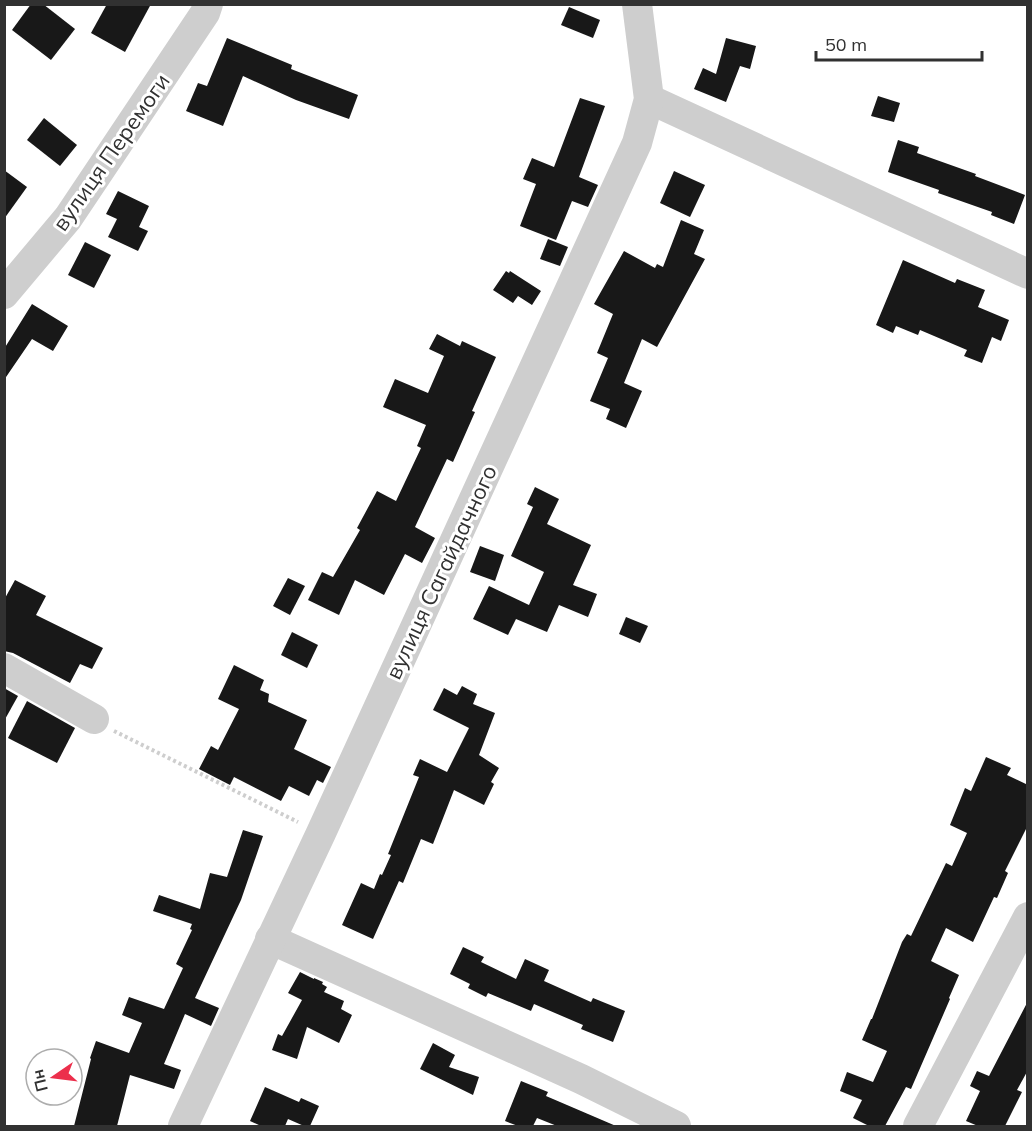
<svg xmlns="http://www.w3.org/2000/svg" width="1032" height="1131" font-family="Mulish,sans-serif">
  <rect width="100%" height="100%" fill="#fff"/>
  <g fill="#181818">
    <path d="M31 4H43L75 29 51 60 12 30Z"/>
    <path d="M107 4H151L125 52 91 33Z"/>
    <path d="M569 7 600 20 593 38 561 25Z"/>
    <path d="M227 38 292 65 291 69 358 95 349 119 296 100 243 76 223 126 186 111 198 83 207 86Z"/>
    <path d="M726 38 756 46 750 69 740 66 726 102 694 89 703 68 716 74Z"/>
    <path d="M878 96 900 103 894 122 871 116Z"/>
    <path d="M580 98 605 106 579 177 598 185 588 207 572 201 556 240 520 226 536 184 523 179 532 158 554 167Z"/>
    <path d="M44 118 77 145 60 166 27 140Z"/>
    <path d="M898 140 919 147 917 153 976 174 975 176 1025 195 1014 224 991 215 992 212 938 193 939 190 888 172Z"/>
    <path d="M4 170 27 187 4 219Z"/>
    <path d="M674 171 705 185 690 217 660 203Z"/>
    <path d="M118 191 149 206 139 227 148 231 138 251 108 237 117 219 106 214Z"/>
    <path d="M681 220 704 230 694 254 705 259 657 347 642 339 624 383 642 391 626 428 606 419 610 409 590 401 608 358 597 353 613 314 594 304 624 251 655 268 657 264 663 267Z"/>
    <path d="M548 239 568 247 560 266 540 259Z"/>
    <path d="M85 242 111 255 94 288 68 275Z"/>
    <path d="M903 260 955 283 957 279 985 290 978 307 1009 320 1001 341 992 337 982 363 964 356 967 350 920 330 918 335 896 326 893 333 876 325Z"/>
    <path d="M506 271 509 273 510 271 541 291 532 305 518 296 513 303 493 290Z"/>
    <path d="M32 304 68 326 53 351 32 339 4 380V349Z"/>
    <path d="M437 334 460 346 462 341 496 357 472 411 475 412 453 462 447 459 415 527 435 538 422 563 405 554 384 595 355 580 339 615 308 600 322 572 333 577 360 530 357 528 377 491 396 501 421 448 417 446 426 425 383 407 395 379 428 393 444 356 429 349Z"/>
    <path d="M535 487 559 499 547 524 591 545 573 585 597 594 588 617 559 605 547 632 516 619 508 635 473 619 489 586 529 605 544 572 511 556 533 507 527 504Z"/>
    <path d="M480 546 504 555 495 581 470 572Z"/>
    <path d="M288 578 305 586 290 615 273 606Z"/>
    <path d="M15 580 46 596 36 615 103 648 92 669 80 664 70 683 13 653 4 651V600Z"/>
    <path d="M626 617 648 626 640 643 619 634Z"/>
    <path d="M292 632 318 645 307 668 281 655Z"/>
    <path d="M234 665 264 680 260 690 269 694 268 702 307 720 294 749 331 767 323 783 317 780 309 796 289 786 281 801 234 777 230 785 199 769 211 746 218 750 239 709 218 699Z"/>
    <path d="M462 686 477 694 473 704 495 713 479 755 499 768 491 782 494 784 484 805 454 790 433 844 421 839 403 883 399 881 373 939 342 925 361 883 374 889 380 874 382 875 391 855 388 854 419 777 413 775 420 759 447 772 469 728 433 710 444 688 457 695Z"/>
    <path d="M4 688 18 696 4 721Z"/>
    <path d="M27 701 75 728 57 763 8 738Z"/>
    <path d="M986 757 1011 768 1007 775 1028 785V825L1005 871 1008 873 997 898 994 897 973 942 946 928 931 961 959 975 949 998 950 999 911 1089 906 1087 885 1126H869L853 1118 862 1100 840 1091 847 1072 873 1082 887 1051 862 1040 871 1019H872L902 942 907 934 911 936 946 863 952 866 967 833 950 825 965 788 971 791Z"/>
    <path d="M243 830 263 836 241 900 195 998 219 1008 211 1026 185 1014 164 1064 181 1070 174 1089 130 1075 117 1126H74L91 1059 90 1058 96 1041 129 1053 142 1023 122 1015 129 997 164 1009 183 968 176 964 192 930 190 929 192 924 153 911 159 895 200 909 210 873 227 877Z"/>
    <path d="M463 947 484 957 481 962 516 979 525 959 549 970 544 981 591 1002 593 998 625 1011 613 1042 581 1029 583 1025 534 1004 531 1011 488 993 486 997 468 988 470 984 450 974Z"/>
    <path d="M300 972 314 979V978L323 982 322 984 327 987 324 992 344 1001 341 1009 352 1015 339 1043 307 1027 297 1059 272 1050 278 1034 282 1036 302 1000 288 993Z"/>
    <path d="M1028 1001V1070L1017 1090 1022 1092 1005 1126H978L966 1121 980 1091 970 1086 977 1071 989 1076Z"/>
    <path d="M433 1043 455 1055 449 1067 479 1077 473 1095 420 1069Z"/>
    <path d="M521 1081 548 1092 546 1096 616 1126H557L537 1118 533 1126H518L505 1121Z"/>
    <path d="M265 1087 299 1102 301 1098 319 1106 310 1126H304L288 1119 285 1126H261L250 1121Z"/>
  </g>
  <g fill="none" stroke-linecap="round" stroke-linejoin="round">
    <path stroke="#cecece" stroke-width="4" stroke-dasharray="3 3" stroke-linecap="butt" d="M114 731 298 822"/>
    <g stroke="#cecece" stroke-width="30">
      <path d="M649 99 1028 274"/>
      <path d="M4 294 68 218 205 13 208 4"/>
      <path d="M4 668 94 719"/>
      <path d="M270 939 581 1079 676 1126"/>
      <path d="M183 1126 321 833 637 143 649 99 637 4"/>
      <path d="M918 1126 1028 917"/>
    </g>
  </g>
  <g text-anchor="middle" stroke-width="6" stroke-linejoin="round" paint-order="stroke">
    <g font-size="22" fill="#313131" stroke="#fff">
      <text transform="translate(111 152) rotate(-55)" y="8">вулиця Перемоги</text>
      <text transform="translate(441 572) rotate(-65)" y="8">вулиця Сагайдачного</text>
    </g>
  </g>
  <rect width="1032" height="1131" fill="none" stroke="#313131" stroke-width="12"/>
  <g transform="translate(54 1077) rotate(256)"><circle r="28" fill="#ffffff" stroke="#adadad" stroke-width="1.5"/>
  <path d="M0-4.5L10 22L0 15L-10 22Z" fill="#ec2f4c"/>
  <text y="-9" font-size="16" font-weight="bold" text-anchor="middle" fill="#313131">Пн</text>
  </g>
  <path d="M816 51v9h166v-9" fill="none" stroke="#313131" stroke-width="3"/>
  <text x="825" y="51" font-size="18" fill="#313131" stroke="#ffffff" stroke-width="4.5" paint-order="stroke">50 m</text>
</svg>
